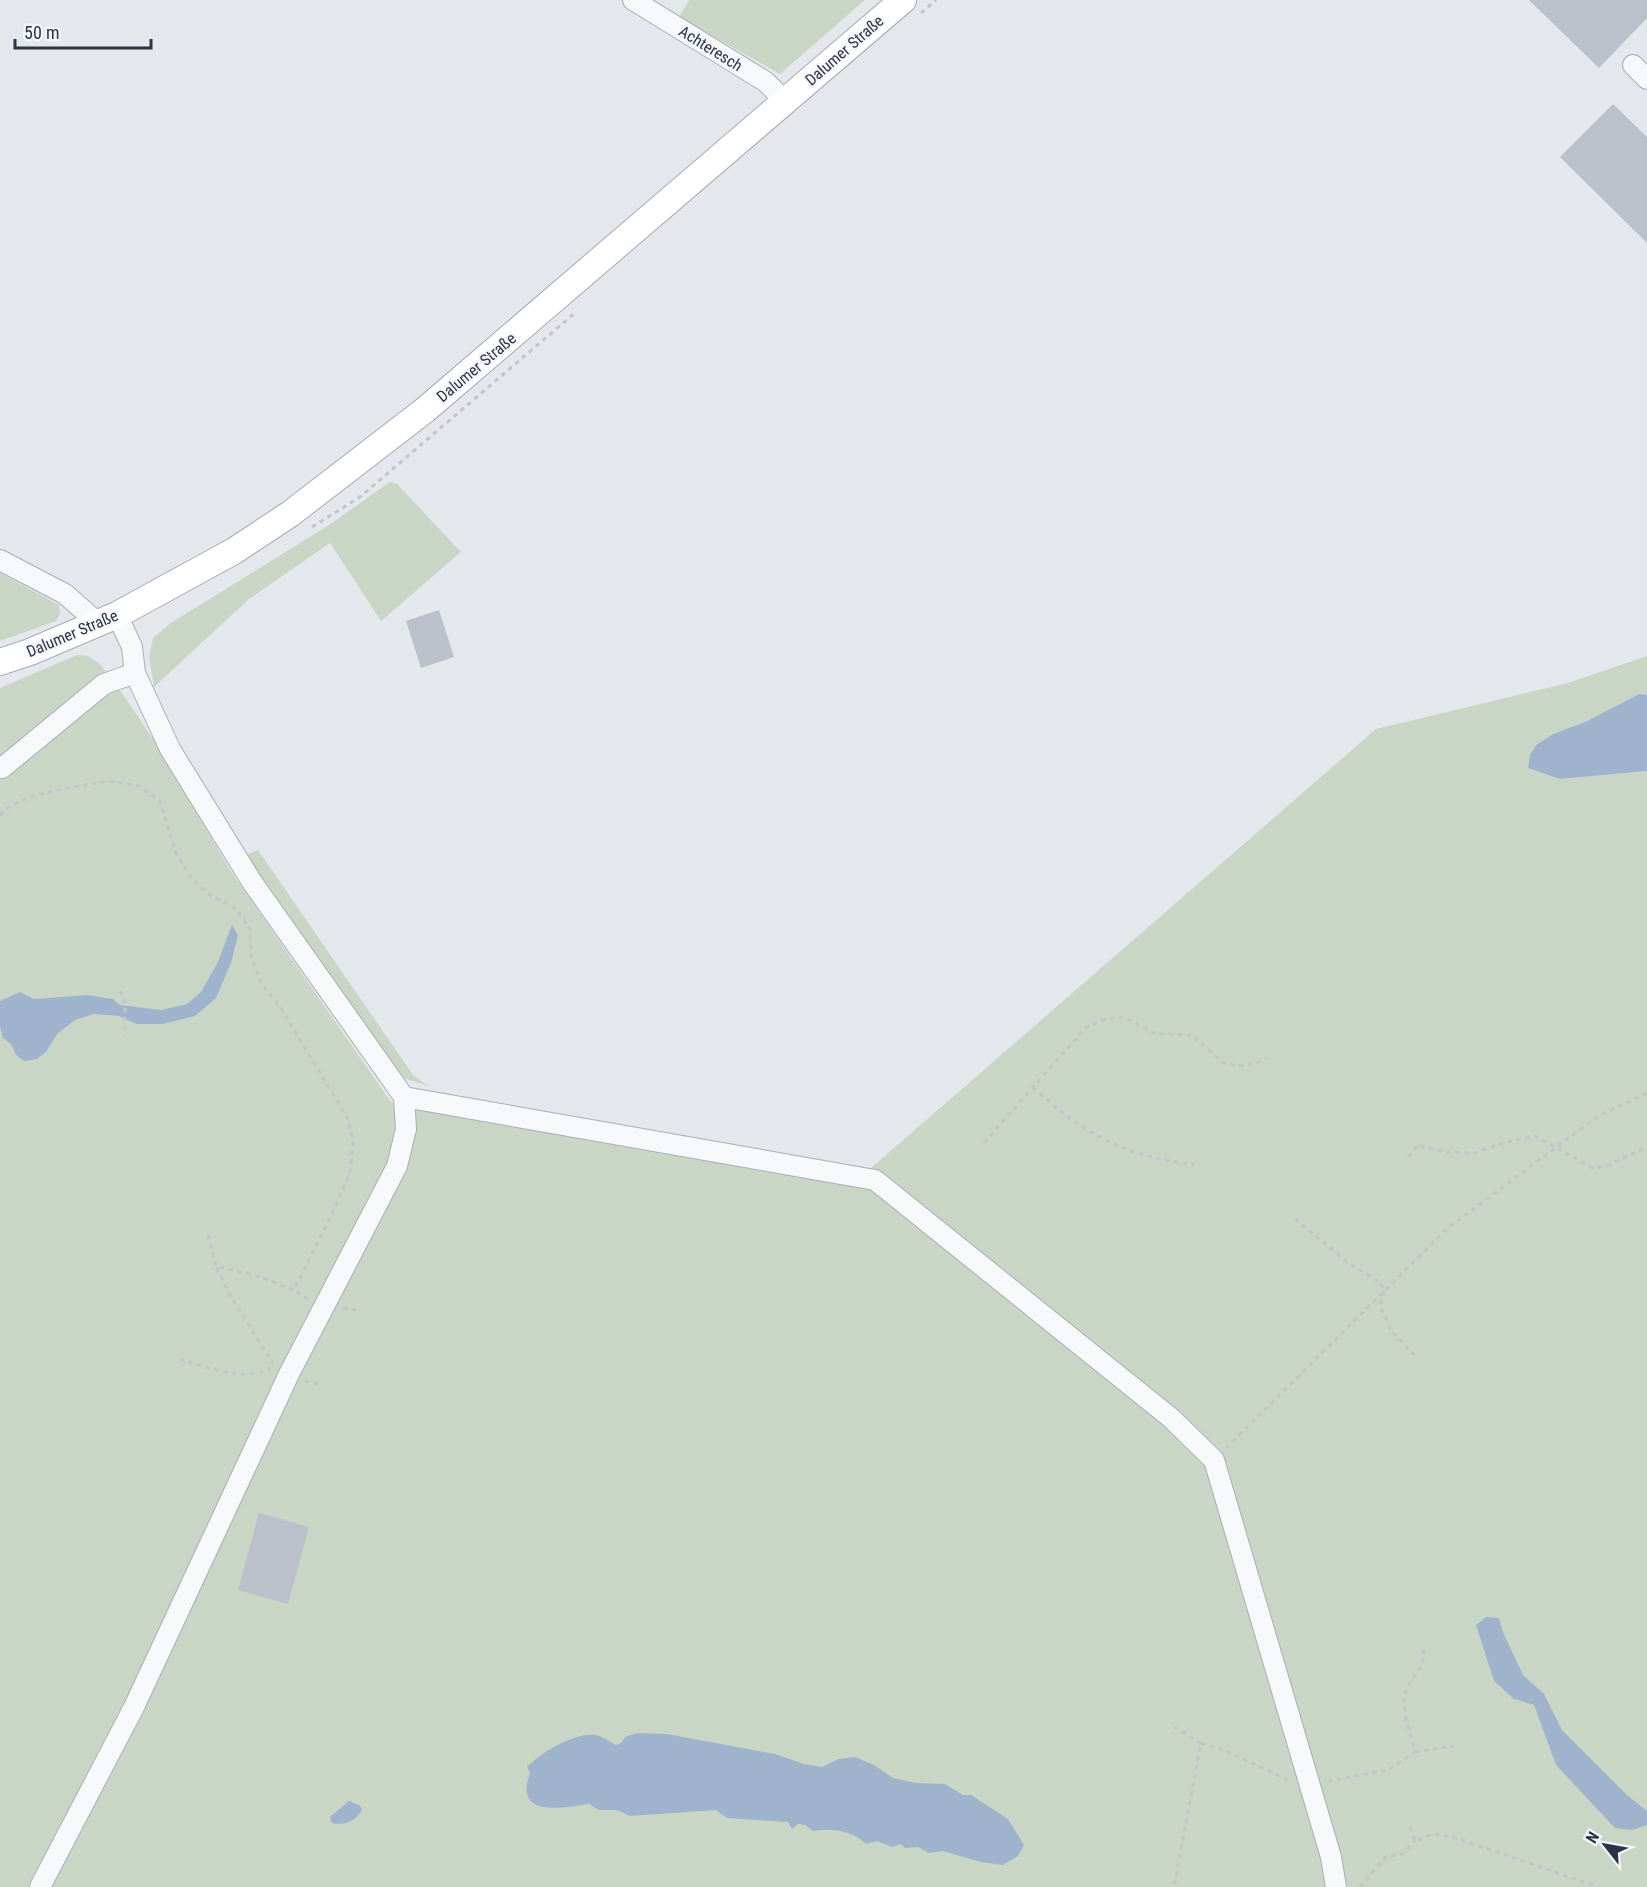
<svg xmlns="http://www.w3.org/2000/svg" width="1647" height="1887" viewBox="0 0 1647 1887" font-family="'Roboto Condensed',sans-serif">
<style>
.green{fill:#c9d6c5}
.water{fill:#9fb4cc}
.building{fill:#bbc0ca}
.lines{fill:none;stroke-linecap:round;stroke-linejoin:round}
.minor-casing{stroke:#a9aeb7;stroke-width:22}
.major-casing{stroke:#a3abb8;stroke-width:28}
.path{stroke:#c2c5cb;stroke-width:3;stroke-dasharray:4.5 4.5;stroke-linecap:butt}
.minor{stroke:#f7f8fa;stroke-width:20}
.major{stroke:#fff;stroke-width:26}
.labels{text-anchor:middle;stroke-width:4.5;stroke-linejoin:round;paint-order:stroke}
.street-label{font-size:16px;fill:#2b3445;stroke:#f4f6f9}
</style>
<rect width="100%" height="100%" fill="#e4e7ec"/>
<g class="green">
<path d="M 689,0 L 865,0 L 780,74 L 679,17 Z"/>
<path d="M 390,482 L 397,484 L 461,552 L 381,621 L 330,543 L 249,599 L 154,687 L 149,657 L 153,638 L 171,623 L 326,527 Z"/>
<path d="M 0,573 L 59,605 L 60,614 L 56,621 L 0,641 Z"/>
<path d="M 77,655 L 88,656 L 99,663 L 122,693 L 155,742 L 232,873 L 391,1102 L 412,1108 L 813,1179 L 872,1187 L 870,1169 L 1376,729 L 1568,683 L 1647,656 L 1647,695 L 1639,694 L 1585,722 L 1553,734 L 1536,745 L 1560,779 L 1647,771 L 1647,1887 L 0,1887 L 0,688 Z"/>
<path d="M 258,850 L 413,1075 L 428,1086 L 406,1079 L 395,1071 L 245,855 Z"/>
</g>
<g class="water">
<path d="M 1639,694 L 1647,695 L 1647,771 L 1560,779 L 1528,768 L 1530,755 L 1536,745 L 1553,734 L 1585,722 Z"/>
<path d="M 232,925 L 238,935 L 231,963 L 216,998 L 195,1016 L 163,1024 L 137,1024 L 119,1016 L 94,1014 L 75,1020 L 57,1034 L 46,1052 L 37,1059 L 24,1061 L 16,1055 L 11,1044 L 3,1038 L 0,1027 L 0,1001 L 20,992 L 34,999 L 88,995 L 113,999 L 120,1005 L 161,1010 L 187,1004 L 201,992 L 218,962 Z"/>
<path d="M 1486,1617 L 1499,1618 L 1502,1630 L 1523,1675 L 1544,1694 L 1562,1730 L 1628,1796 L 1647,1811 L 1647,1825 L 1632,1830 L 1615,1828 L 1556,1765 L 1534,1705 L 1514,1699 L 1494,1681 L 1476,1625 Z"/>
<path d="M 637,1733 L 667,1734 L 775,1754 L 804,1764 L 822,1767 L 839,1759 L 855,1757 L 874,1765 L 893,1778 L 916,1783 L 945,1784 L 963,1795 L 971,1795 L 1008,1819 L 1024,1845 L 1018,1856 L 1003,1865 L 981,1862 L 943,1851 L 929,1853 L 918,1847 L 905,1848 L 901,1844 L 892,1847 L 877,1841 L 866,1844 C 851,1830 832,1828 813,1831 L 805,1825 L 798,1824 L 792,1829 L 788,1822 L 727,1818 L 716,1810 L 630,1816 L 617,1810 L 599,1810 L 589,1804 C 562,1808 513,1818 530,1773 L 527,1767 C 540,1753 575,1732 595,1735 C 602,1736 610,1742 616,1745 L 621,1743 L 625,1737 Z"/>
<path d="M 349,1801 L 359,1805 L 362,1809 C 357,1821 344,1826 332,1823 L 330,1817 Z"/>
</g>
<g class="building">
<path d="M 1529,0 L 1647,0 L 1647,18 L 1599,68 Z"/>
<path d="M 1613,104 L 1647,137 L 1647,243 L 1560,157 Z"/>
<path d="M 439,610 L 454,657 L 421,668 L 406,621 Z"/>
<path d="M 259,1513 L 309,1527 L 288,1604 L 238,1590 Z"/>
</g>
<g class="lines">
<defs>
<g id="minor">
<path d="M 633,0 L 766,82 L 785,101"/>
<path d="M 1633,65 L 1647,79"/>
<path d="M 0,560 L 65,594 L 99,624"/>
<path d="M 117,615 L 132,647 L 135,673 L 170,749 L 252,882 L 404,1097 L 875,1180 L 1171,1418 L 1214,1460 L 1331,1857 L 1336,1887"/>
<path d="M 2,768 L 104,684 L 135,673"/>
<path d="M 40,1887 L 134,1707 L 289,1374 L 397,1166 L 406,1129 L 404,1097"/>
</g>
<path id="major" d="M 0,662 L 30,652 L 117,615 L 234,551 L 290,514 L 425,410 L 903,0"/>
</defs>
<use href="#minor" class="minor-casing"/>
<use href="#major" class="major-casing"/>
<g class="path">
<path d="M 921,13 L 936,0"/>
<path d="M 312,527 L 360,497 L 576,312"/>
<path d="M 0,815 L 5,809 L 29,797 L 66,788 L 109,781 L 139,786 L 160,801 L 176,853 L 191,878 L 208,894 L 235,908 L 250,929 L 251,955 L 261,983 L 282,1010 L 348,1119 L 353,1143 L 350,1173 L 329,1220 L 294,1290"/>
<path d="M 120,991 L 125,1001 L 125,1036"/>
<path d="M 1033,1087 C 1066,1119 1103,1144 1148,1156 C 1163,1160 1179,1162 1194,1165"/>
<path d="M 984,1143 L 1086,1027 L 1106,1019 L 1124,1017 L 1156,1034 L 1192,1035 L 1222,1062 L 1238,1066 L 1257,1063 L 1267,1058"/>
<path d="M 1408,1157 L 1418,1145 L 1445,1152 L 1475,1153 L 1499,1144 L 1535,1136 L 1593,1168 L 1606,1166 L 1647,1147"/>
<path d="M 1295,1219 L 1347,1262 L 1378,1281 L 1385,1289 L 1380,1305 L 1391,1331 L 1414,1355"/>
<path d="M 208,1235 L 216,1266 L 260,1277 L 294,1290 L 308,1299"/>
<path d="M 217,1268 L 229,1294 L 273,1363"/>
<path d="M 343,1308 L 356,1310"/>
<path d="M 180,1359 C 207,1367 244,1383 271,1368"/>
<path d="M 305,1381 L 321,1384"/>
<path d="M 1226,1448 L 1448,1228 L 1598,1116 L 1647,1093"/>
<path d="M 1174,1727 L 1201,1743 L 1174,1887"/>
<path d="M 1201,1743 L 1224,1750 L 1288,1780"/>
<path d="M 1415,1752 L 1454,1746"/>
<path d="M 1328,1781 L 1388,1770 L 1415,1752 C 1412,1738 1403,1714 1404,1700 C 1405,1679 1428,1670 1423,1648"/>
<path d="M 1410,1827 L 1415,1841 L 1433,1834 L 1453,1837 L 1599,1887"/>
<path d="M 1360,1887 L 1386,1857 L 1402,1854 L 1415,1841"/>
</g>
<use href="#minor" class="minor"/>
<use href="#major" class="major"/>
</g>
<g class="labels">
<g class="street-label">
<text transform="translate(711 48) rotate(32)" y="6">Achteresch</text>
<text transform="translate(844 50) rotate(-41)" y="6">Dalumer Straße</text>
<text transform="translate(476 367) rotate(-40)" y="6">Dalumer Straße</text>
<text transform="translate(72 633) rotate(-23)" y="6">Dalumer Straße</text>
</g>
</g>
<g transform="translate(1605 1845) rotate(301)" stroke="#f4f6f9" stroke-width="4.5" paint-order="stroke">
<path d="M0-4.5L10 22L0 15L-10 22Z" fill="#2b3445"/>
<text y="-9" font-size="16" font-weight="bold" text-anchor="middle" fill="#2b3445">N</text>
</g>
<path d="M15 39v9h136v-9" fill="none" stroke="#2b3445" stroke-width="3"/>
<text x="24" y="39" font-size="18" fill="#2b3445" stroke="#f4f6f9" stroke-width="4.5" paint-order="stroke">50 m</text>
</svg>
